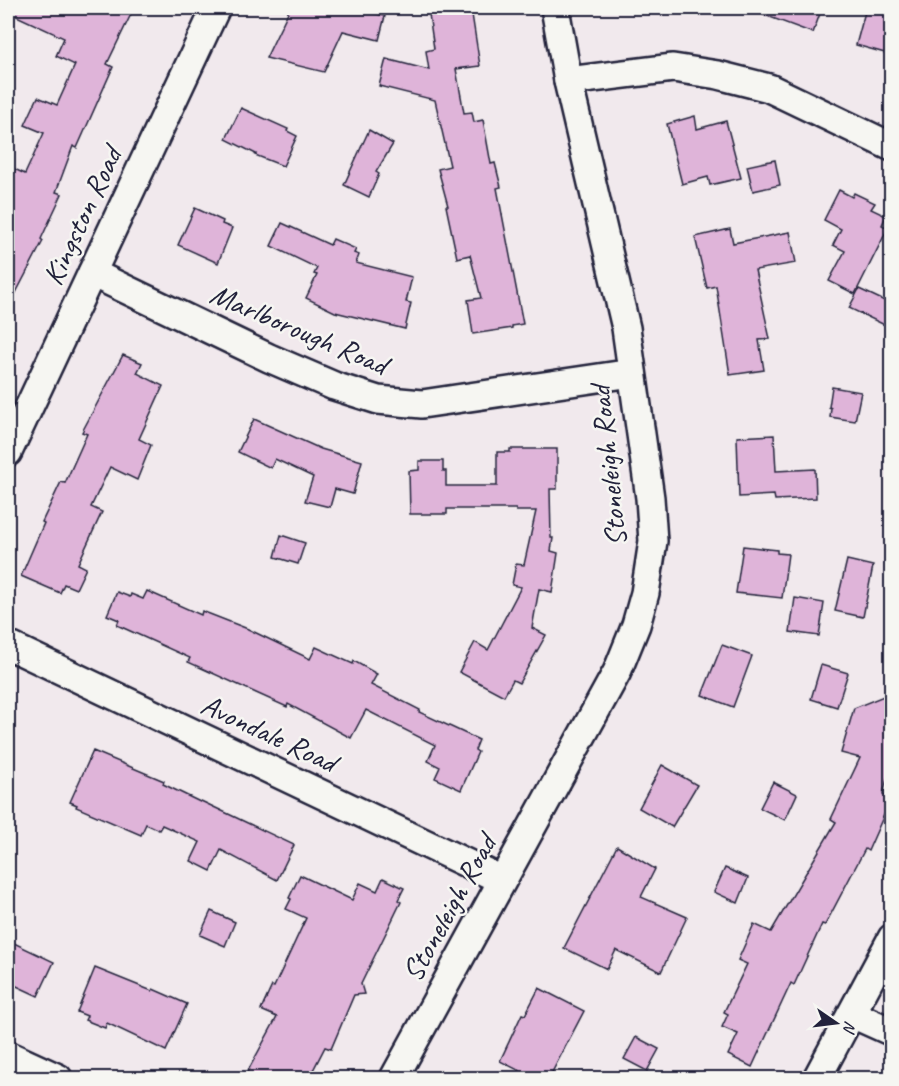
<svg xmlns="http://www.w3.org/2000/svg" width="899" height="1086" viewBox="0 0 899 1086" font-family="Caveat,sans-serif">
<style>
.building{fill:#dfb4d9;stroke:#22223b;stroke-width:1.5}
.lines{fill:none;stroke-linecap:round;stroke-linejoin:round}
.minor-casing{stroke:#22223b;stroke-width:32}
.minor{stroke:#f6f6f2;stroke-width:27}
.labels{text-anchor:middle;stroke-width:5;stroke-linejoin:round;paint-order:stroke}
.street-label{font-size:30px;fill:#22223b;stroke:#f6f6f2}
</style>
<rect width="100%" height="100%" fill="#f1e9ed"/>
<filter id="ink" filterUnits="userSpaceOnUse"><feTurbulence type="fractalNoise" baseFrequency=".0167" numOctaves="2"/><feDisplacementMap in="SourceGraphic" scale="12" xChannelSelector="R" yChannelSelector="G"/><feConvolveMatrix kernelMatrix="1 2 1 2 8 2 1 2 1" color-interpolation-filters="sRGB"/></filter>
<g filter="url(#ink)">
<g class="building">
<path d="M 8,8 L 134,8 L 107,64 L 113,67 L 77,148 L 73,146 L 56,192 L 62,194 L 41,239 L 43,241 L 8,308 L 8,166 L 25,174 L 44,133 L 25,125 L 38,97 L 57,105 L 75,65 L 56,56 L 64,38 L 8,12 Z"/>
<path d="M 290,8 L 351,8 L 385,16 L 379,40 L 343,31 L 324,72 L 266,58 Z"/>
<path d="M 436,8 L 471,8 L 480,66 L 456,69 L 464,113 L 472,112 L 474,122 L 483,120 L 491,164 L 495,163 L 501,187 L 497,188 L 523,324 L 512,326 L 512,328 L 473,334 L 468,300 L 481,298 L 470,255 L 457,258 L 446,206 L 448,206 L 438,169 L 450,166 L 435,100 L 379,86 L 386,59 L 429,70 L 426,51 L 434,49 L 429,14 L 437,12 Z"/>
<path d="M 751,8 L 822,8 L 813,33 L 751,10 Z"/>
<path d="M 866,8 L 891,8 L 891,32 L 885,53 L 856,45 Z"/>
<path d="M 241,108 L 288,129 L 287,131 L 297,136 L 283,166 L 255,155 L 256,154 L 226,139 Z"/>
<path d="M 695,116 L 697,129 L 726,121 L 741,178 L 710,185 L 708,177 L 682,184 L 667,124 Z"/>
<path d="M 369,130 L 393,144 L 376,172 L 379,174 L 369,197 L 344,185 Z"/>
<path d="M 775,160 L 780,185 L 753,191 L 747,166 Z"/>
<path d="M 839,190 L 852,197 L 854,193 L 875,203 L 871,209 L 886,216 L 882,225 L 888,228 L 855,294 L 829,281 L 845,251 L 833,245 L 841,229 L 824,220 Z"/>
<path d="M 195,208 L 223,221 L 222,224 L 232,228 L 218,263 L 178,245 Z"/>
<path d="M 282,223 L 330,245 L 333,239 L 356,249 L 354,253 L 359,255 L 356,263 L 412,277 L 406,302 L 411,303 L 405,329 L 335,312 L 306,298 L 317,275 L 314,274 L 317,268 L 271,246 Z"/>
<path d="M 730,229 L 733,243 L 790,232 L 796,263 L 755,270 L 770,339 L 759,340 L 764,370 L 730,375 L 716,286 L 707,288 L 695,237 Z"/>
<path d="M 859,289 L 891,304 L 891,328 L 849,308 Z"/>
<path d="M 123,355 L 142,363 L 137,373 L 163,386 L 139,439 L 151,445 L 137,480 L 110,467 L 91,507 L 102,512 L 78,564 L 86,568 L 76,589 L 64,584 L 60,593 L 21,576 L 44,523 L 42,522 L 61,482 L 65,483 L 87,434 L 82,432 Z"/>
<path d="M 832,387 L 861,392 L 855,421 L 830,417 L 831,408 L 829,407 Z"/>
<path d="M 254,419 L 321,449 L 362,461 L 353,494 L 335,489 L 330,507 L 305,501 L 313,477 L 275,459 L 271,468 L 238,452 Z"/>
<path d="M 774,435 L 776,471 L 815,469 L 816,498 L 775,500 L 774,495 L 739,497 L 737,437 Z"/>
<path d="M 510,449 L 557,449 L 557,489 L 550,489 L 551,538 L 553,538 L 551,551 L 558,553 L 552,592 L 539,589 L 532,628 L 546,635 L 519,683 L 513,680 L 504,696 L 459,672 L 475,642 L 488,650 L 521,587 L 512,585 L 516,564 L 524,565 L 536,511 L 516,511 L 516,509 L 447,509 L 447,514 L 410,514 L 409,471 L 419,470 L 419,461 L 443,461 L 443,471 L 446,471 L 446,486 L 497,486 L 497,452 L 510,452 Z"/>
<path d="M 281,535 L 305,543 L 298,564 L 275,557 Z"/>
<path d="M 743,546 L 777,550 L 777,553 L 788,554 L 782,598 L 736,593 Z"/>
<path d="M 847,560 L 873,566 L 863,617 L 835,611 Z"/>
<path d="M 147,591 L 201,615 L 202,611 L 248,629 L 310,659 L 316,647 L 353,664 L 354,661 L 377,674 L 371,685 L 420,710 L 419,712 L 479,740 L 475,750 L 478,752 L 461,790 L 435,778 L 440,767 L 428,761 L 435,745 L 366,710 L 351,738 L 288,704 L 287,707 L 188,662 L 190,658 L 117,625 L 119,620 L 107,615 L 117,592 L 130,597 L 131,594 L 143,599 Z"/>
<path d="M 795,598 L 824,603 L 819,636 L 790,632 Z"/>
<path d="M 722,645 L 752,656 L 733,707 L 702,695 Z"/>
<path d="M 821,665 L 848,673 L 837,707 L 811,699 Z"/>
<path d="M 891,693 L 891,765 L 883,794 L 891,799 L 868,851 L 865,849 L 825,925 L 822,924 L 794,985 L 791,983 L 752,1067 L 728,1055 L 738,1034 L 722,1027 L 728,1014 L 724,1012 L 747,964 L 738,960 L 754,924 L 771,932 L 836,822 L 831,819 L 860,758 L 841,753 L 854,708 Z"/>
<path d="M 93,751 L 164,781 L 163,784 L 200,802 L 201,801 L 294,845 L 277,880 L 221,850 L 211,871 L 191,861 L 200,842 L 162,825 L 159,830 L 146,824 L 141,835 L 76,807 L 77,805 L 70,802 Z"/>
<path d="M 662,765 L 697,785 L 672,827 L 639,808 Z"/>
<path d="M 773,782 L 797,794 L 785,820 L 760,808 Z"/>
<path d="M 617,846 L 655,869 L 641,897 L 687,917 L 661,972 L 616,950 L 607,969 L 564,948 Z"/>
<path d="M 725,868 L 748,878 L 738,903 L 714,892 Z"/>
<path d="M 300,875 L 352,900 L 360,883 L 377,891 L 383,878 L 404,888 L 398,900 L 401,902 L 361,984 L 364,994 L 354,995 L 331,1049 L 325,1047 L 309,1078 L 244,1078 L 277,1017 L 261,1010 L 272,986 L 274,987 L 306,918 L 286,909 L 291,899 L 289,898 Z"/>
<path d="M 211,911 L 235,922 L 225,946 L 200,935 Z"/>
<path d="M 8,943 L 13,946 L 14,943 L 54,962 L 38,996 L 8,982 Z"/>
<path d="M 95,968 L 152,991 L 153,989 L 187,1004 L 166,1051 L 107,1023 L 105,1028 L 85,1020 L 87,1016 L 77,1012 Z"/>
<path d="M 539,988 L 584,1011 L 549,1078 L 534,1078 L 500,1061 L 522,1014 L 525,1015 Z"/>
<path d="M 636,1037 L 659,1049 L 647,1071 L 624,1059 Z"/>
</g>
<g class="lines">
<defs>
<g id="minor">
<path d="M 568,81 L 673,68 L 718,75 L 769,88 L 892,147"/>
<path d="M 92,273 L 269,358 L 334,386 L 378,400 L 422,404 L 632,373"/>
<path d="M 8,452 L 216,8"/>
<path d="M 8,645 L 502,880"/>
<path d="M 852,1014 L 892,1032"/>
<path d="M 8,1055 L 58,1078"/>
<path d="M 394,1078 L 617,672 L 636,625 L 645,593 L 653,541 L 650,498 L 626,328 L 568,81 L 555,8"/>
<path d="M 817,1078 L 892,938"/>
</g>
</defs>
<use href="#minor" class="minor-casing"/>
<use href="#minor" class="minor"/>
</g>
</g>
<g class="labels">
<g class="street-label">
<text transform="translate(82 216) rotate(-65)" y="10">Kingston Road</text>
<text transform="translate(299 329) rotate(23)" y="10">Marlborough Road</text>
<text transform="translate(608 466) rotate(-96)" y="10">Stoneleigh Road</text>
<text transform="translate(269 733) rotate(25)" y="10">Avondale Road</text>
<text transform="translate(449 908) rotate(-61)" y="10">Stoneleigh Road</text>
</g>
</g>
<rect width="899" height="1086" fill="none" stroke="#f6f6f2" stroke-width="30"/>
<rect x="15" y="15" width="869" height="1056" fill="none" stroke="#22223b" stroke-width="2" filter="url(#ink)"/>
<g transform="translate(836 1023) rotate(104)" stroke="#f6f6f2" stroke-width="4.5" paint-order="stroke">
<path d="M0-4.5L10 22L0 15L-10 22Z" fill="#22223b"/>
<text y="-9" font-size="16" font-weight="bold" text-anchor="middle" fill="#22223b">N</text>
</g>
</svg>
